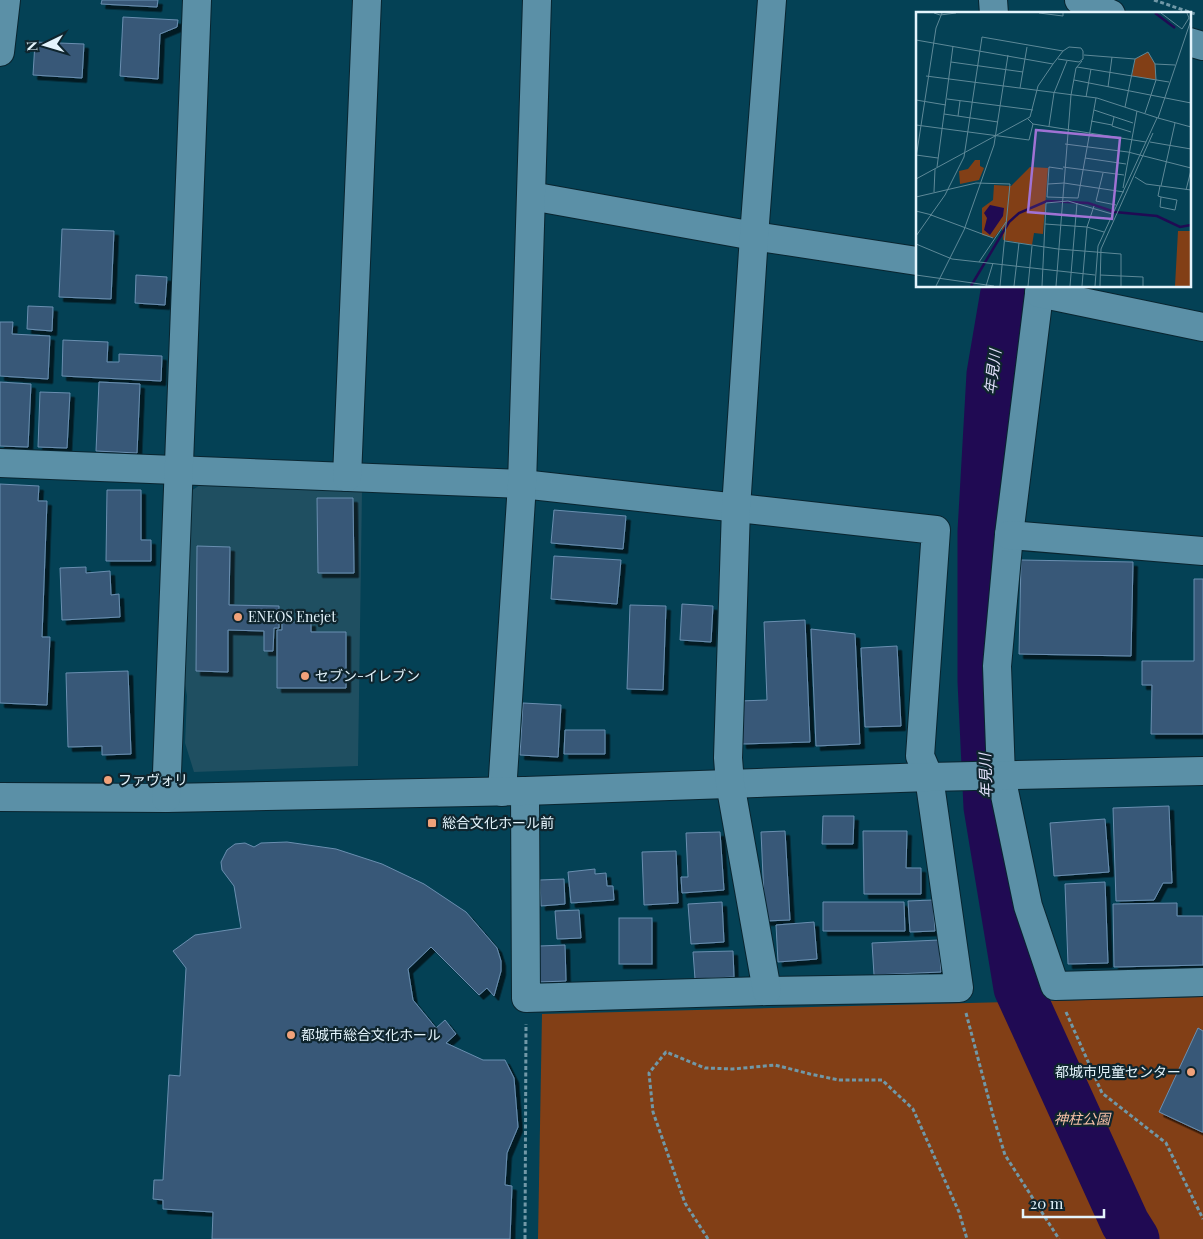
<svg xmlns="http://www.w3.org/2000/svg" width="1203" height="1239" viewBox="0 0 1203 1239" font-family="'Playfair Display','Noto Sans JP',serif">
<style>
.built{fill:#1f4f61}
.green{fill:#823f16}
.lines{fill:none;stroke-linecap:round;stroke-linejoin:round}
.river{stroke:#200a53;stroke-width:49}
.building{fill:#375978;stroke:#6a8eb0;filter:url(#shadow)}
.minor-casing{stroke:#092530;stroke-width:30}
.path{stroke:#7198a7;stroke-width:3;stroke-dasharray:4 2.5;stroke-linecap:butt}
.minor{stroke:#5b90a7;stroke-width:28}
.poi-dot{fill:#f0a27a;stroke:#0f252e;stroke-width:2}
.labels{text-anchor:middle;stroke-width:4.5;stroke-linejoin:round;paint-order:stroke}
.poi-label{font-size:14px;fill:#e4f4fc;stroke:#0f252e;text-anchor:start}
.park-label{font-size:14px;font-style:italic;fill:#f7c1a7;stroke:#0f252e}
.water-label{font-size:15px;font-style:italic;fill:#e1e0fa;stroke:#0f252e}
.inset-river{fill:none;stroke:#200a53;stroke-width:2.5}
.inset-road{fill:none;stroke:#5e8998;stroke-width:1}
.view{fill:#a072d4;fill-opacity:0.15;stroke:#a072d4;stroke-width:2.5}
.inset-edge{fill:none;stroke:#e4f4fc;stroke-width:2.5}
</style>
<defs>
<filter id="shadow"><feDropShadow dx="4.5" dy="4.5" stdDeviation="0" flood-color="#0009"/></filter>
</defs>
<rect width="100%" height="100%" fill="#044155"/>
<path class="built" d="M 203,483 L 362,491 L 358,766 L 194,772 L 185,743 L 187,696 L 183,672 L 188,493 Z"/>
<path class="green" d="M 1203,997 L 1203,1239 L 538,1239 L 542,1014 Z"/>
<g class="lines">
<path class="river" d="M 1006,286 L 991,374 L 982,532 L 982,681 L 988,807 L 1018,988 L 1125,1223 L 1135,1239"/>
</g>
<g class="building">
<path d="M 102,0 L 158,0 L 157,7 L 101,4 Z"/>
<path d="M 123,17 L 178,20 L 177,27 L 160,34 L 158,79 L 120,76 Z"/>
<path d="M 35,42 L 84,44 L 82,78 L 33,75 Z"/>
<path d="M 62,229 L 114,231 L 111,299 L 59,297 Z"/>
<path d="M 136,275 L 167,277 L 165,305 L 135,303 Z"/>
<path d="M 28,306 L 53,307 L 52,331 L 27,329 Z"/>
<path d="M 0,322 L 13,322 L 12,334 L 50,336 L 48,379 L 0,376 Z"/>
<path d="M 63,340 L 108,342 L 107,362 L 119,362 L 119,354 L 162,356 L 161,381 L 62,376 Z"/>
<path d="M 0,382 L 31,384 L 28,447 L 0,446 Z"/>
<path d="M 99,382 L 140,384 L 137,453 L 96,451 Z"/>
<path d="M 40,392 L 70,393 L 67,448 L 38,447 Z"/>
<path d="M 0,484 L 39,486 L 38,501 L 47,501 L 42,637 L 50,637 L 47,705 L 0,703 Z"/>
<path d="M 107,490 L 141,490 L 141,540 L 151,540 L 151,561 L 106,561 Z"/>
<path d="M 317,498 L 353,498 L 354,573 L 318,573 Z"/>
<path d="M 554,510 L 626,516 L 623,549 L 551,543 Z"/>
<path d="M 197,546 L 230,547 L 229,605 L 279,606 L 279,628 L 274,628 L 273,651 L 264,651 L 264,631 L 228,630 L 228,672 L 196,671 Z"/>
<path d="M 554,556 L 621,560 L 617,604 L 551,599 Z"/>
<path d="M 1021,560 L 1133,562 L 1131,656 L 1019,654 Z"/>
<path d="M 86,567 L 86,573 L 110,571 L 111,595 L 119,594 L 120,617 L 62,620 L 60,568 Z"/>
<path d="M 1194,579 L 1203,579 L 1203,734 L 1151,734 L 1152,685 L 1142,685 L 1142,661 L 1194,661 Z"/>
<path d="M 682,604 L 713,606 L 711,642 L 680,640 Z"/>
<path d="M 630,605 L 666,606 L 663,690 L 627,689 Z"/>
<path d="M 282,617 L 290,617 L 290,622 L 311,622 L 311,632 L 346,632 L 346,688 L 277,688 L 277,630 L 282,630 Z"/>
<path d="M 805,620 L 810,742 L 742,744 L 740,701 L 767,700 L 764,622 Z"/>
<path d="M 811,629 L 855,634 L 860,744 L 816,746 Z"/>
<path d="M 897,646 L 901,726 L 865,727 L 861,648 Z"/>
<path d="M 128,671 L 131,754 L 102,755 L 102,746 L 68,747 L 66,673 Z"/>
<path d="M 523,703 L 561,705 L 558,757 L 520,755 Z"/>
<path d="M 565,730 L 605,730 L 605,754 L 564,754 Z"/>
<path d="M 1169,806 L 1172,883 L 1163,883 L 1154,900 L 1116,901 L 1113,808 Z"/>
<path d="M 823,816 L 854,816 L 853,844 L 822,844 Z"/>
<path d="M 1105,819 L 1109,872 L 1054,876 L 1050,823 Z"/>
<path d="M 785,831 L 790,920 L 765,921 L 761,832 Z"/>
<path d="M 863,831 L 907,831 L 906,868 L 921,868 L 921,894 L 864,894 Z"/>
<path d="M 720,832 L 724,890 L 682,893 L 681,877 L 688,877 L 686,833 Z"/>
<path d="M 287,842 L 336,849 L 382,864 L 424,884 L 466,912 L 497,948 L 501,961 L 501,971 L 494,996 L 487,988 L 479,995 L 431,947 L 408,969 L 413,1000 L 436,1028 L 445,1020 L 456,1034 L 446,1043 L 483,1060 L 505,1060 L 514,1078 L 518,1127 L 507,1153 L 505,1185 L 512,1186 L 510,1239 L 212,1239 L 213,1212 L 163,1209 L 163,1200 L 153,1199 L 154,1180 L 163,1180 L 169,1075 L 180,1076 L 186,968 L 173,951 L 195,935 L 241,928 L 234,886 L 222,870 L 221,862 L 227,850 L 235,844 L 245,843 L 254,847 L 261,843 Z"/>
<path d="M 676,851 L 678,903 L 644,905 L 642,852 Z"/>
<path d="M 595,869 L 595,874 L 606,873 L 607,886 L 613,886 L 614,900 L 571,903 L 568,872 Z"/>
<path d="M 564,879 L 565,904 L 541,906 L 540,880 Z"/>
<path d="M 1105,882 L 1108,963 L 1068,964 L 1065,884 Z"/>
<path d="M 933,900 L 935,931 L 910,932 L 908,901 Z"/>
<path d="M 722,902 L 724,942 L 691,944 L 688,904 Z"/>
<path d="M 823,902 L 904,902 L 905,931 L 823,931 Z"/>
<path d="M 1177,903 L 1177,916 L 1203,916 L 1203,965 L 1114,967 L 1113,904 Z"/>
<path d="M 579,910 L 581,938 L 557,939 L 555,911 Z"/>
<rect x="619" y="918" width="33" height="46"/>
<path d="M 814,922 L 817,959 L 778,962 L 776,925 Z"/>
<path d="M 939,940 L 941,972 L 874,975 L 872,943 Z"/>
<path d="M 565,945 L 566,981 L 539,982 L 539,946 Z"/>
<path d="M 733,951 L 734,977 L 695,979 L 693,952 Z"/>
<path d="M 1198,1028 L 1203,1031 L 1203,1132 L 1202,1132 L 1159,1112 Z"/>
</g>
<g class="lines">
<defs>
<g id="minor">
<path d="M 993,0 L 994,14"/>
<path d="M 1079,0 L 1111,14"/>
<path d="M 1189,42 L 1203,46"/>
<path d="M 0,52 L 6,0"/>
<path d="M 531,196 L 754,236 L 917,261"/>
<path d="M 1040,286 L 1009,535 L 997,666 L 1001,776 L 1028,906 L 1055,986 L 1203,982"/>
<path d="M 1039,293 L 1203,327"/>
<path d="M 0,463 L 522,484 L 936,530 L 920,756 L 929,777 L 959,988 L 767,991 L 526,998 L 525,791"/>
<path d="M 347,477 L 367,0"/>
<path d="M 1009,535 L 1203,551"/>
<path d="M 502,792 L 522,484 L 537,0"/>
<path d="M 0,797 L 166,798 L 525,791 L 929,777 L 1203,771"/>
<path d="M 166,798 L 197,0"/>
<path d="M 767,991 L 730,783 L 728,758 L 736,508 L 754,236 L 772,0"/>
</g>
</defs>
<use href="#minor" class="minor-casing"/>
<g class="path">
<path d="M 1154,0 L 1195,14"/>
<path d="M 1066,1012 L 1102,1093 L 1166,1143 L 1203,1219"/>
<path d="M 966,1013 L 994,1119 L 1005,1155 L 1059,1239"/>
<path d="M 525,1239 L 526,1024"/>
<path d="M 708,1239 L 685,1203 L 653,1112 L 649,1073 L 666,1052 L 705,1068 L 733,1069 L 775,1065 L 810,1074 L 839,1080 L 882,1080 L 913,1109 L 959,1212 L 967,1239"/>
</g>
<use href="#minor" class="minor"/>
</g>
<g class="poi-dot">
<circle cx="238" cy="617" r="5"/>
<circle cx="305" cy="676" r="5"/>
<circle cx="108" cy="780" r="5"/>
<rect x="427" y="818" width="10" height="10" rx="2.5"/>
<circle cx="291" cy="1035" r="5"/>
<circle cx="1191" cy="1072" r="5"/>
</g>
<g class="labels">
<g class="poi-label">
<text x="248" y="622">ENEOS Enejet</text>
<text x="315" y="681">セブン-イレブン</text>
<text x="118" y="785">ファヴォリ</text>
<text x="442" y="828">総合文化ホール前</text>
<text x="301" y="1040">都城市総合文化ホール</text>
<text x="1181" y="1077" text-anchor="end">都城市児童センター</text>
</g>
<g class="park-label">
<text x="1082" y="1124">神柱公園</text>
</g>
<g class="water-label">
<text transform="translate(993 372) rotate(-83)" y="5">年見川</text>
<text transform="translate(986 776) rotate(-92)" y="5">年見川</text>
</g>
</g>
<g transform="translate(916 12)">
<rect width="275" height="275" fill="#044155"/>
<path d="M 232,40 L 239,52 L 240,68 L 216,64 L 219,47 ZM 59,148 L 64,148 L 64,154 L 68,156 L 63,168 L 44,172 L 43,159 L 52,157 ZM 114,155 L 132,156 L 127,222 L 118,221 L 116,233 L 87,228 L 86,215 L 78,226 L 66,223 L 66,196 L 77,188 L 78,173 L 95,174 ZM 262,219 L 275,219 L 275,274 L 259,274 Z" fill="#823f16"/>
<path d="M 74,193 L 88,196 L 87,204 L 74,223 L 68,218 L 71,206 L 68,201 Z" fill="#200a53"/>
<path class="inset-river" d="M 239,1 L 259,16M 55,274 L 93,210 L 103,201 L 131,189 L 172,191 L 199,200 L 241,204 L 264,215 L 275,213"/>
<path class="inset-road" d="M 18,1 L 24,3 L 40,1M 123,1 L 147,4 L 147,1M 245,1 L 266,17 L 273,6 L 271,1M 0,28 L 137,52M 168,43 L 219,47 L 232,40 L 239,52 L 240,68 L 229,101M 35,50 L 107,60M 239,52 L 259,53M 161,55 L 253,70M 194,60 L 196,45M 10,64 L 181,86 L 242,106 L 275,8M 158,68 L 275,91M 192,75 L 194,60M 104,76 L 111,35M 155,83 L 160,56 L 166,49M 170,85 L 175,57M 31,87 L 55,90M 0,88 L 30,93M 55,90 L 117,98M 209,95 L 219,47M 178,98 L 217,111M 28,102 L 82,110M 42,104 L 44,89M 198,105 L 196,114 L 215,120M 242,106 L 275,115M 112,107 L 117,112 L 230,130M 175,109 L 196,113M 0,113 L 113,128 L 117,112M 133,114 L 138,81 L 151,49M 234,130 L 275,137M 149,132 L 212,140 L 275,156M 0,143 L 22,146M 0,146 L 20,16 L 26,1M 169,146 L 210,152M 21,155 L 37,34M 147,155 L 208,163M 147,157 L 133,155 L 131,185 L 162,186 L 180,86M 187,161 L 180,189 L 200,193M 219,165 L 230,172 L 275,178M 0,167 L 114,105 L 122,74 L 137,52 L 147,39 L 153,35 L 165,36 L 167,39 L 167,47 L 163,50 L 142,47M 132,172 L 148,171 L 208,180M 244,174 L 242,184 L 245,185 L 261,188 L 259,198 L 244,195 L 245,185M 245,174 L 259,111M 207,176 L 221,99M 270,178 L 275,158M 18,180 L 19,157M 0,185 L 60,171 L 94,172 L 84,274M 0,199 L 16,203M 15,203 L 77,226M 129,212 L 171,215 L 188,220M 0,224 L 29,183 L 48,145 L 66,25 L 147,39M 89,229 L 142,237 L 205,242 L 205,274M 0,232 L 36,247 L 179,263M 63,250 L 90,210M 0,263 L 78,274M 184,263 L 227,265 L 227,274M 20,274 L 48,218 L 78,133 L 92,43M 70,274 L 77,251M 98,274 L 103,231M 112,274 L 116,234M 126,274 L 130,191 L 152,189 L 196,202M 140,274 L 155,83M 154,274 L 161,191M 166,274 L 171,215 L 178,194M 179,274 L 182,234 L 241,106M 184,274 L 185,237 L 237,121"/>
<path class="view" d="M 120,118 L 204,126 L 196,207 L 112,200 Z"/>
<rect width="275" height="275" class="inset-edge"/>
</g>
<g transform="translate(45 45) rotate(265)" stroke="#0f252e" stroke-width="4" paint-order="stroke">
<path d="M0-4L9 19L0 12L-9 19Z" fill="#e4f4fc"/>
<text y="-8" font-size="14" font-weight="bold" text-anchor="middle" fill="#e4f4fc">N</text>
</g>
<path d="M1023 1209v8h81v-8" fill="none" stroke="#e4f4fc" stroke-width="2.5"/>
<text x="1030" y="1209" font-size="15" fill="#e4f4fc" stroke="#0f252e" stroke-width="4" paint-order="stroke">20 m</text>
</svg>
